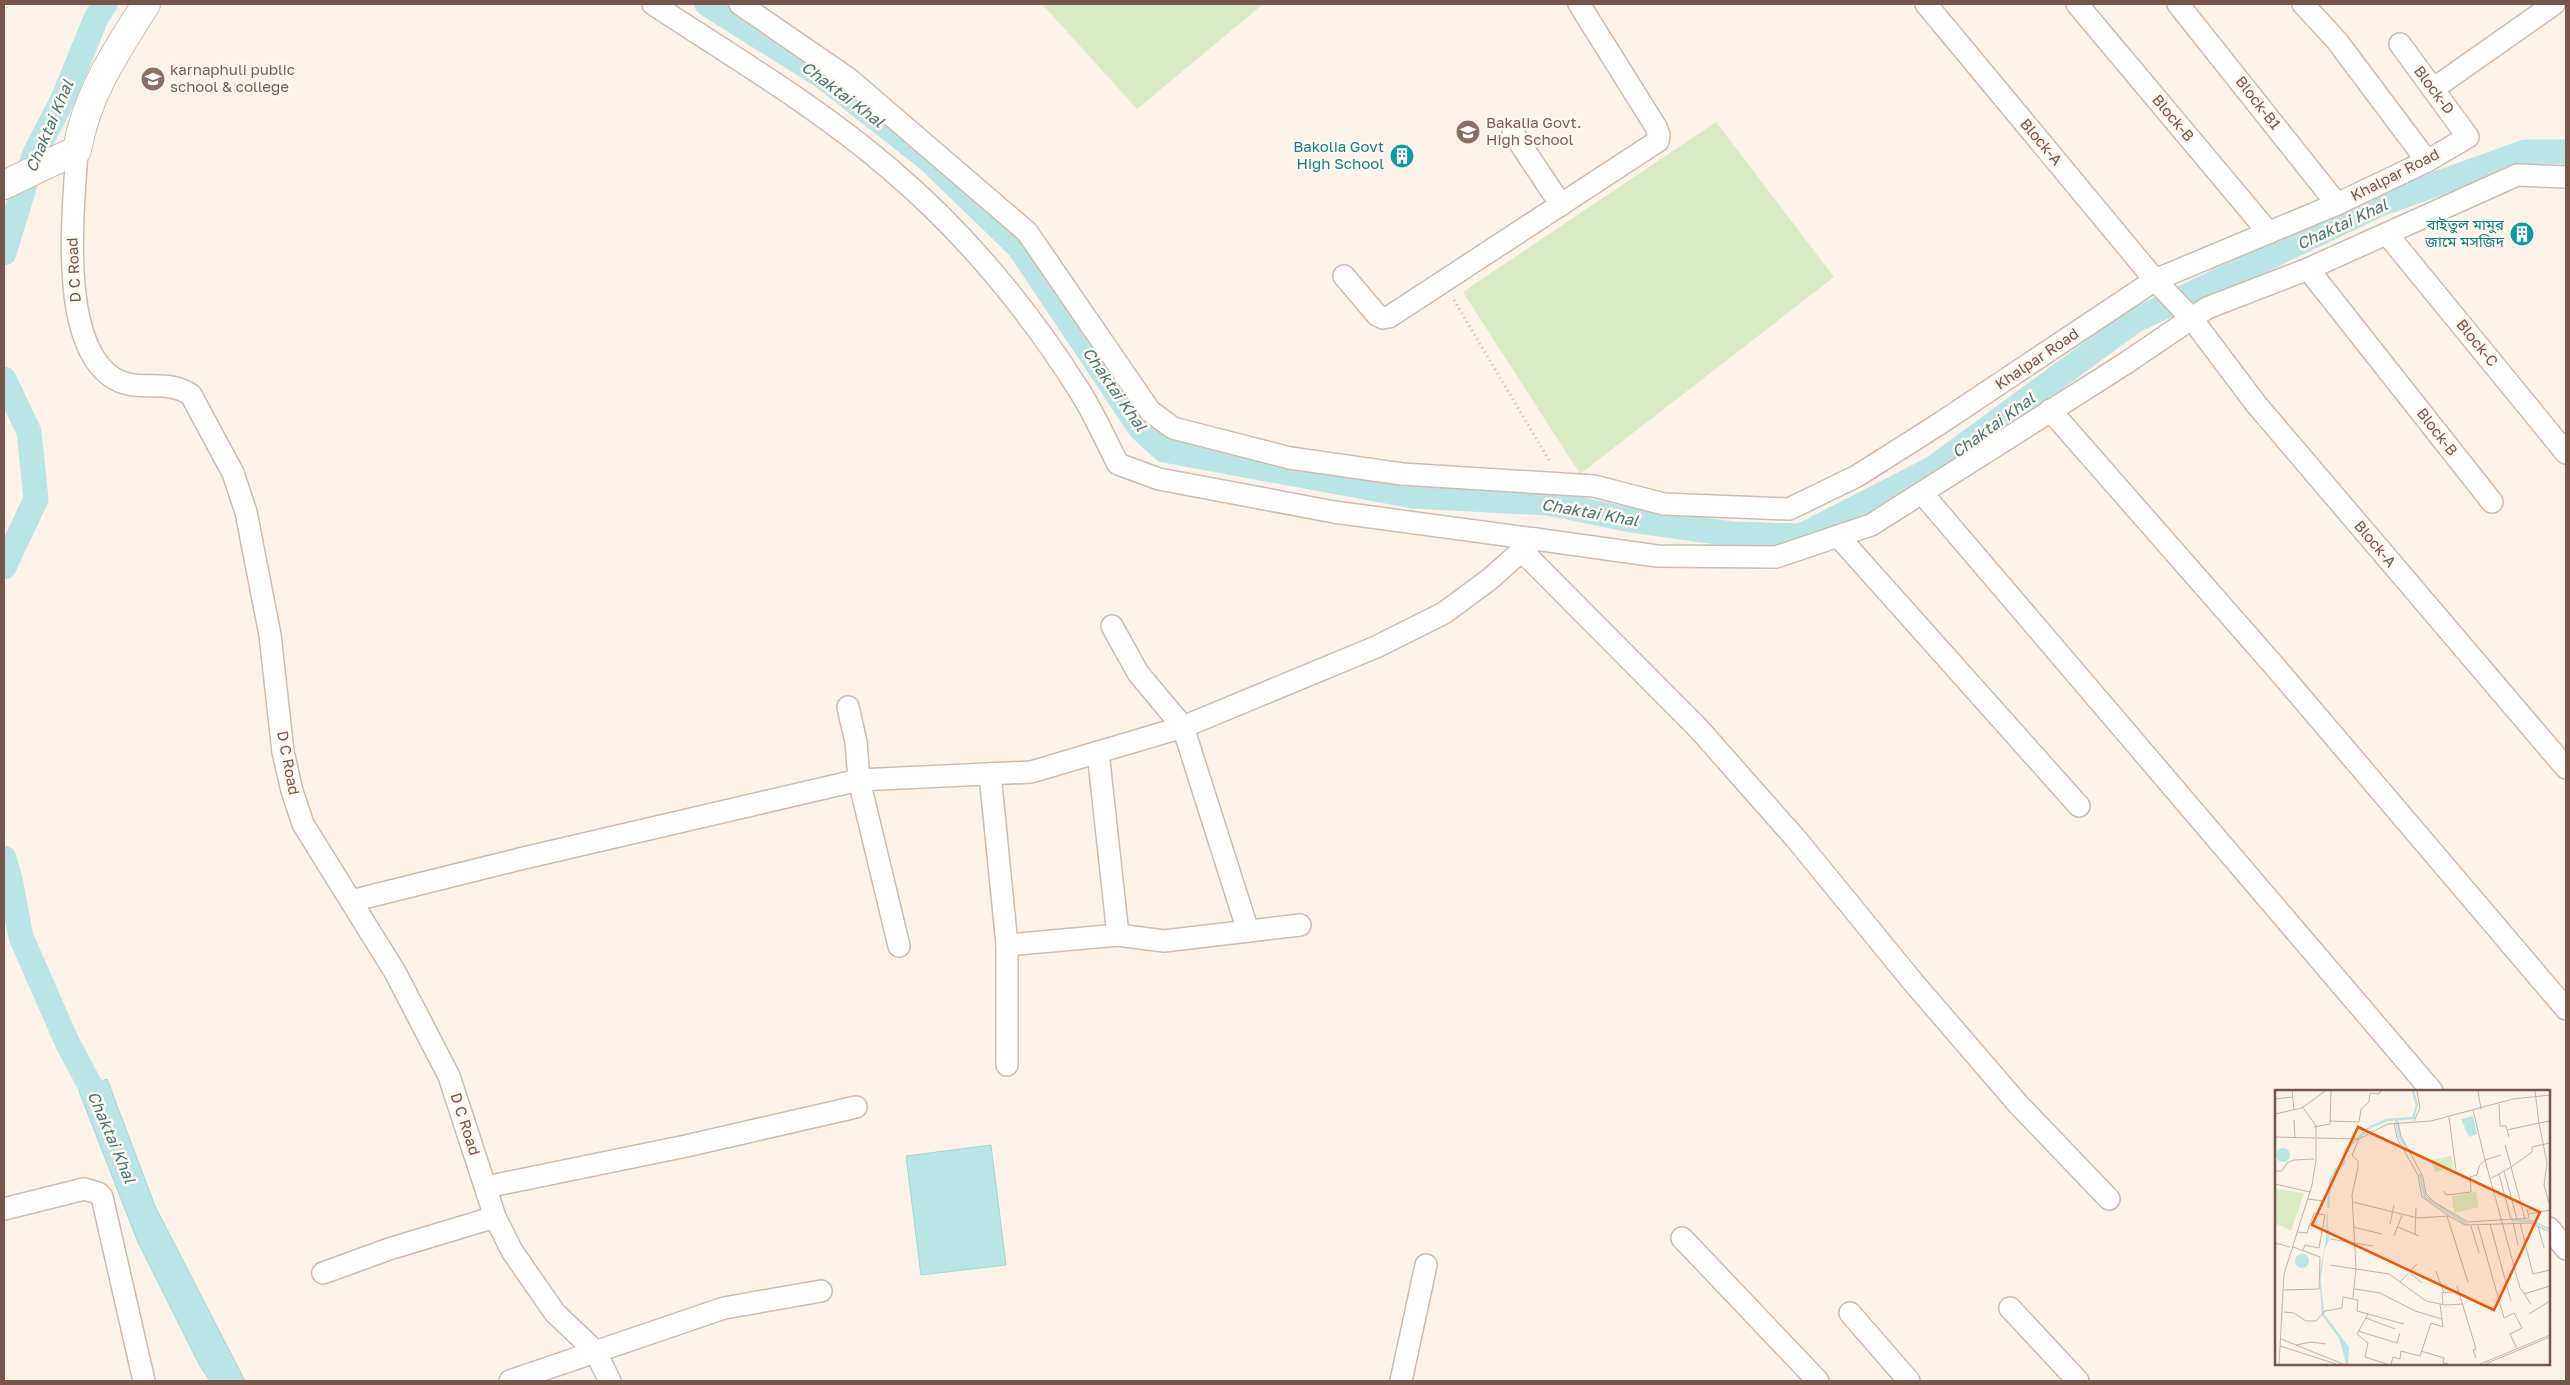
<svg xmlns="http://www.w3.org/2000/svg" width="2570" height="1385" viewBox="0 0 2570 1385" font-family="'Golos Text','Noto Sans Bengali',sans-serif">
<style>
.green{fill:#d8ebc4}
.water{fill:#bae5e7;stroke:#a0d6d9}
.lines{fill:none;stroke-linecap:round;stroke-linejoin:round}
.canal{stroke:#bae5e7;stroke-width:25}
.street-casing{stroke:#d1baae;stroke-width:24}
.secondary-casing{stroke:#d4baac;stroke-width:30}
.path{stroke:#d8b0a0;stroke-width:3;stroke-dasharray:1 4;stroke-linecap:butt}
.street{stroke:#fff;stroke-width:21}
.secondary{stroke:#fff;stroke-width:28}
.labels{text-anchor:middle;stroke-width:5;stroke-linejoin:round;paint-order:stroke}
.education-label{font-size:15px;fill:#785e54;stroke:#fff6ed;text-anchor:start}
.street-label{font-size:15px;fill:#77554a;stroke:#fff6ed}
.culture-label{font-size:15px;fill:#0d838f;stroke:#fff6ed;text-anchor:end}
.water-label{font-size:16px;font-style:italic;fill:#3d797d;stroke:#fff6ed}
.inset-river{fill:none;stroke:#bae5e7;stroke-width:2.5}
.inset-road{fill:none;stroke:#c7b3a8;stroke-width:1}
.view{fill:#e8590c;fill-opacity:0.15;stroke:#e8590c;stroke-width:2.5}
.inset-edge{fill:none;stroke:#77554a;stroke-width:2.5}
</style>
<rect width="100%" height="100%" fill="#fdf2e7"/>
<g class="green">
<path d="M 1042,4 L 1263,4 L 1137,109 Z"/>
<path d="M 1716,122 L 1834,277 L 1580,474 L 1463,292 Z"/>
</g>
<g class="water">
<path d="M 107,1079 L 155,1206 L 245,1381 L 210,1381 L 200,1366 L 137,1240 L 79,1091 Z"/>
<path d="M 991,1145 L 1006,1265 L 921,1275 L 906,1156 Z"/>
</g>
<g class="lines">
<g class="canal">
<path d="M 707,4 L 822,76 L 929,160 L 1019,247 L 1140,428 L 1164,450 L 1413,496 L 1548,503 L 1631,520 L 1732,534 L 1801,536 L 1932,469 L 2134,321 L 2378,205 L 2525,152 L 2566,152"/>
<path d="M 4,253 L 34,155 L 64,97 L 96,18 L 105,4"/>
<path d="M 4,379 L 29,432 L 36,499 L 4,567"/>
<path d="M 4,858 L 11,884 L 21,937 L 67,1042 L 107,1117"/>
</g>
<defs>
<g id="street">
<path d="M 740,4 L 849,79 L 1027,232 L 1150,411 L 1173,428 L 1290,458 L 1402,474 L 1594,486 L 1664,504 L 1789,509 L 1857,476 L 1936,426 L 2155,280 L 2337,204 L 2427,161 L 2468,137 L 2400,44"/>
<path d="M 1926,4 L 2155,280 L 2192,319 L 2256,404 L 2566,768"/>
<path d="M 2077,4 L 2269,233"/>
<path d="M 2178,4 L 2337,204"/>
<path d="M 2303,4 L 2337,41 L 2427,161"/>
<path d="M 2433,89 L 2554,4"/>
<path d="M 1513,133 L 1561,205"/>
<path d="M 77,150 C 74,207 57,345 115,379 C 139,393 168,378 191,395 L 233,473 L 246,512 L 270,635 L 283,752 L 292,791 L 303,824 L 395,972 L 449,1076 L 495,1217 L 512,1251 L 555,1313 L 595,1351 L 610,1381"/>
<path d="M 2387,234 L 2566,453"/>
<path d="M 2308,269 L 2492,502"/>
<path d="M 1344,276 L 1377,315 L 1383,318 L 1389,317 L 1658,141 L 1659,135 L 1656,127 L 1579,4"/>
<path d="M 2050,410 L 2277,669 L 2566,1009"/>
<path d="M 1922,493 L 2432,1091"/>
<path d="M 1838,536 L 2079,806"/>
<path d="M 1535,539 L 1657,556 L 1776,557 L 1871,525 L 2126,363 L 2207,308 L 2308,269 L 2517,175 L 2566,177"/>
<path d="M 1522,551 L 1698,728 L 1797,840 L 1913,982 L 2018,1104 L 2109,1199"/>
<path d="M 1112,626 L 1138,673 L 1183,727 L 1248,931"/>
<path d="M 848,707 L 856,742 L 859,780 L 899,946"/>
<path d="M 1098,752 L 1118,935"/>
<path d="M 990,774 L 1007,945 L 1007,1065"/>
<path d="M 351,901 L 524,858 L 859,780 L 1031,772 L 1183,727 L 1376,647 L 1444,613 L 1490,579 L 1535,539 L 1334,512 L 1159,479 L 1118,464 C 1105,439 1093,411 1077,387 C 1026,307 964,232 891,170 C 818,107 733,57 653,4"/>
<path d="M 1007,945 L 1118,935 L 1164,941 L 1300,925"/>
<path d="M 486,1187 L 686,1146 L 856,1107"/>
<path d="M 4,1209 L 84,1189 L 98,1193 L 102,1197 L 144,1381"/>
<path d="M 2549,1228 L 2566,1249"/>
<path d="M 1682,1238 L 1818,1381"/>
<path d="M 323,1273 L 389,1249 L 495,1217"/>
<path d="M 2010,1308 L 2078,1381"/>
<path d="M 1850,1313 L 1909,1381"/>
<path d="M 510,1381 L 724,1308 L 821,1291"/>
<path d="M 1401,1381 L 1426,1265"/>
</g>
<path id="secondary" d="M 4,185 L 77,150 C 87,93 116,52 146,4"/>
</defs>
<use href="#street" class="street-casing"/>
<use href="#secondary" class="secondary-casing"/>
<path class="path" d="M 1454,300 L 1550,462"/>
<use href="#street" class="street"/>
<use href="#secondary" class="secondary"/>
</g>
<defs>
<symbol id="university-disc" viewBox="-11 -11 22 22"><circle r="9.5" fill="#8d6e63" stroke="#fff6ed"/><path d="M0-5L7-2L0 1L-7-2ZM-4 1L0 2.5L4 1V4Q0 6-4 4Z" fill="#fff"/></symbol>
<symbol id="school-disc" viewBox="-11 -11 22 22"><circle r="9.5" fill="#8d6e63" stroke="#fff6ed"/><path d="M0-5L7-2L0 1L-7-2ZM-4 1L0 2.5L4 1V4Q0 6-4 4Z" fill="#fff"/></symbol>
<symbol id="building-disc" viewBox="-11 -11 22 22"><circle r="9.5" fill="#0f9aa8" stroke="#fff6ed"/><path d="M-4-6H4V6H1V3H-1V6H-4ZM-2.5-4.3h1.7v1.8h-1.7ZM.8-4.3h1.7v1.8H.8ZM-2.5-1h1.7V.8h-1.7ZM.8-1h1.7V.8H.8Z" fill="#fff"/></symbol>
</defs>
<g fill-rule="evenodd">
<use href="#university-disc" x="139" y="65" width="28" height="28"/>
<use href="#school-disc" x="1454" y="118" width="28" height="28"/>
<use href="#building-disc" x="1388" y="142" width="28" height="28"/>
<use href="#building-disc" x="2508" y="220" width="28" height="28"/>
</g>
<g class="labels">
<g class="education-label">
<text x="170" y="75">karnaphuli public<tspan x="170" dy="17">school &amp; college</tspan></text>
<text x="1486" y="128">Bakalia Govt.<tspan x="1486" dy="17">High School</tspan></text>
</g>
<g class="street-label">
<text transform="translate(2434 90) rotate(53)" y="5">Block-D</text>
<text transform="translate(2258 103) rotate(52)" y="5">Block-B1</text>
<text transform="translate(2173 118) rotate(50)" y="5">Block-B</text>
<text transform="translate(2041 142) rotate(50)" y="5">Block-A</text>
<text transform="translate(2395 175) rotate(-27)" y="5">Khalpar Road</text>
<text transform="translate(74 270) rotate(-93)" y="5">D C Road</text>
<text transform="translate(2477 343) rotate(51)" y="5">Block-C</text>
<text transform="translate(2037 359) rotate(-34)" y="5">Khalpar Road</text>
<text transform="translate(2437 432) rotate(52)" y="5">Block-B</text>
<text transform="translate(2375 544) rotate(50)" y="5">Block-A</text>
<text transform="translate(288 763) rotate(79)" y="5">D C Road</text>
<text transform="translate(465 1124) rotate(72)" y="5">D C Road</text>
</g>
<g class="culture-label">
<text x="1384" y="152">Bakolia Govt<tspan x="1384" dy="17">High School</tspan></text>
<text x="2504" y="230">বাইতুল মামুর<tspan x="2504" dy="17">জামে মসজিদ</tspan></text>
</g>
<g class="water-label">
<text transform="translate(843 94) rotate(37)" y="6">Chaktai Khal</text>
<text transform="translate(49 126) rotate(-67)" y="6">Chaktai Khal</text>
<text transform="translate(2342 224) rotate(-25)" y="6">Chaktai Khal</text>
<text transform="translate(1115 389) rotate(55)" y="6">Chaktai Khal</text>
<text transform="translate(1993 425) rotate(-36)" y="6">Chaktai Khal</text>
<text transform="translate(1590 512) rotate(10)" y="6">Chaktai Khal</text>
<text transform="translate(112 1137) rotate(67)" y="6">Chaktai Khal</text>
</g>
</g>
<g transform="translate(2275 1090)">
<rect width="275" height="275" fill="#fdf2e7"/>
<path d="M 176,66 L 179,77 L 160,82 L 156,70 ZM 0,99 L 29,103 L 16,141 L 0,133 ZM 201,102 L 204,117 L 179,123 L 177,106 Z" fill="#d8ebc4"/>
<path d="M 198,26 L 202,44 L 194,47 L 186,29 ZM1 65a7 7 0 1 1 14 0a7 7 0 1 1-14 0ZM 52,117 L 54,150 L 49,161 L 46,190 L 49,224 L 74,257 L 73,274 L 71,274 L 64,248 L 47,225 L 44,186 L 51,149 ZM20 171a7 7 0 1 1 14 0a7 7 0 1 1-14 0Z" fill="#bae5e7"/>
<path class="inset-river" d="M 121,29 L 124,46 L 132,60M 145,84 L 150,107 L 193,135M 53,118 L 55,91 L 61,79 L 69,73 L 70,60 L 95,37 L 112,30 L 138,28 L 142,15 L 138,1M 236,130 L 257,131 L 274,139 L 275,143"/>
<path class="inset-road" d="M 17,1 L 19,19M 203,1 L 206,19M 260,1 L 264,33 L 275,31M 0,9 L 18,7M 224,14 L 225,36 L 231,36 L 234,47M 0,24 L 27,18 L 50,1M 174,27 L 181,80M 19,30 L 20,47M 55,31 L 84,32 L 86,19 L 94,12 L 95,3 L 104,4 L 106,1M 139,31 L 145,18 L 142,1M 123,32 L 126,46 L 148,87 L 151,104 L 159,112 L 193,132 L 254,128 L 252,119M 39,37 L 55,34 L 56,1M 232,40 L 264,33 L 272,73 L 269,95 L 275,116M 0,47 L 40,48M 42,48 L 84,49M 230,55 L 236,76M 226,65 L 210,70 L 245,198 L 256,214M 236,77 L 257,62 L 257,57 L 275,53M 0,81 L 7,81 L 12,73 L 19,70 L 39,69M 229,81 L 236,77 L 250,129M 224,84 L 229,81 L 242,129M 216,88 L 224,84 L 236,129M 0,94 L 35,102M 169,101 L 171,105 L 196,102 L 195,87 L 202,85 L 204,76 L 210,70 L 198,20M 33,109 L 48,111M 78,112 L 143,128 L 174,126 L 147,107 L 143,85 L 122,48 L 119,33M 253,124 L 275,120M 172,126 L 193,192M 174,126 L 190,135 L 256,133 L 272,141M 238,132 L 243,155M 245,133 L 258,184 L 275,180M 115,134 L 119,115M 215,134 L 236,211M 196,136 L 204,163M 203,136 L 229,228 L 239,223 L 247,238 L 235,244 L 242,259M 263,136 L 269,158M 78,137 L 107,144M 123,137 L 144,146M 22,142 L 32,143 L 39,123 L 50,125 L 44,158 L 30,155 L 28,160M 140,144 L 141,118M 119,146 L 127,125M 55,149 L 98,156M 0,153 L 15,157M 55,175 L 114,184 L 151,211 L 170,215 L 188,214M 161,181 L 169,203M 135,183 L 147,193M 125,192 L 142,174M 182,196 L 201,259 L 198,260 L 201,268M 80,199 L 105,203 L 140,221 L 167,229M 9,200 L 44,199 L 45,167 L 18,157M 249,204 L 275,196M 78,208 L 81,178 L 77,105 L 83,78 L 83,71 L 77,65 L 84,49 L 113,34 L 156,31 L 238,9 L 275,5M 168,214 L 167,203 L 177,202M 9,222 L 19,223 L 31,231 L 41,231 L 50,221 L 67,218 L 68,207 L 83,210 L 82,221 L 129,234M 93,224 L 82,244 L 93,253 L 90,267 L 112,274M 254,224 L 275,211M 91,228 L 120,239M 83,241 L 122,253 L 125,243M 6,249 L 68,274M 21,255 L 36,252 L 51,254M 5,256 L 61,274M 146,261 L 169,268 L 168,273 L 173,274M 4,274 L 9,184 L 37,95 L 41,70 L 41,36 L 27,16M 116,274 L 118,267 L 125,269 L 126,261 L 145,266 L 156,233 L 168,237 L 165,214M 205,274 L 275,245M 210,274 L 275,247"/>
<path class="view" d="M 83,37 L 265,122 L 219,220 L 37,135 Z"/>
<rect width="275" height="275" class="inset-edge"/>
</g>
<rect width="2570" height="1385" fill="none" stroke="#77554a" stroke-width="10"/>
</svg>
